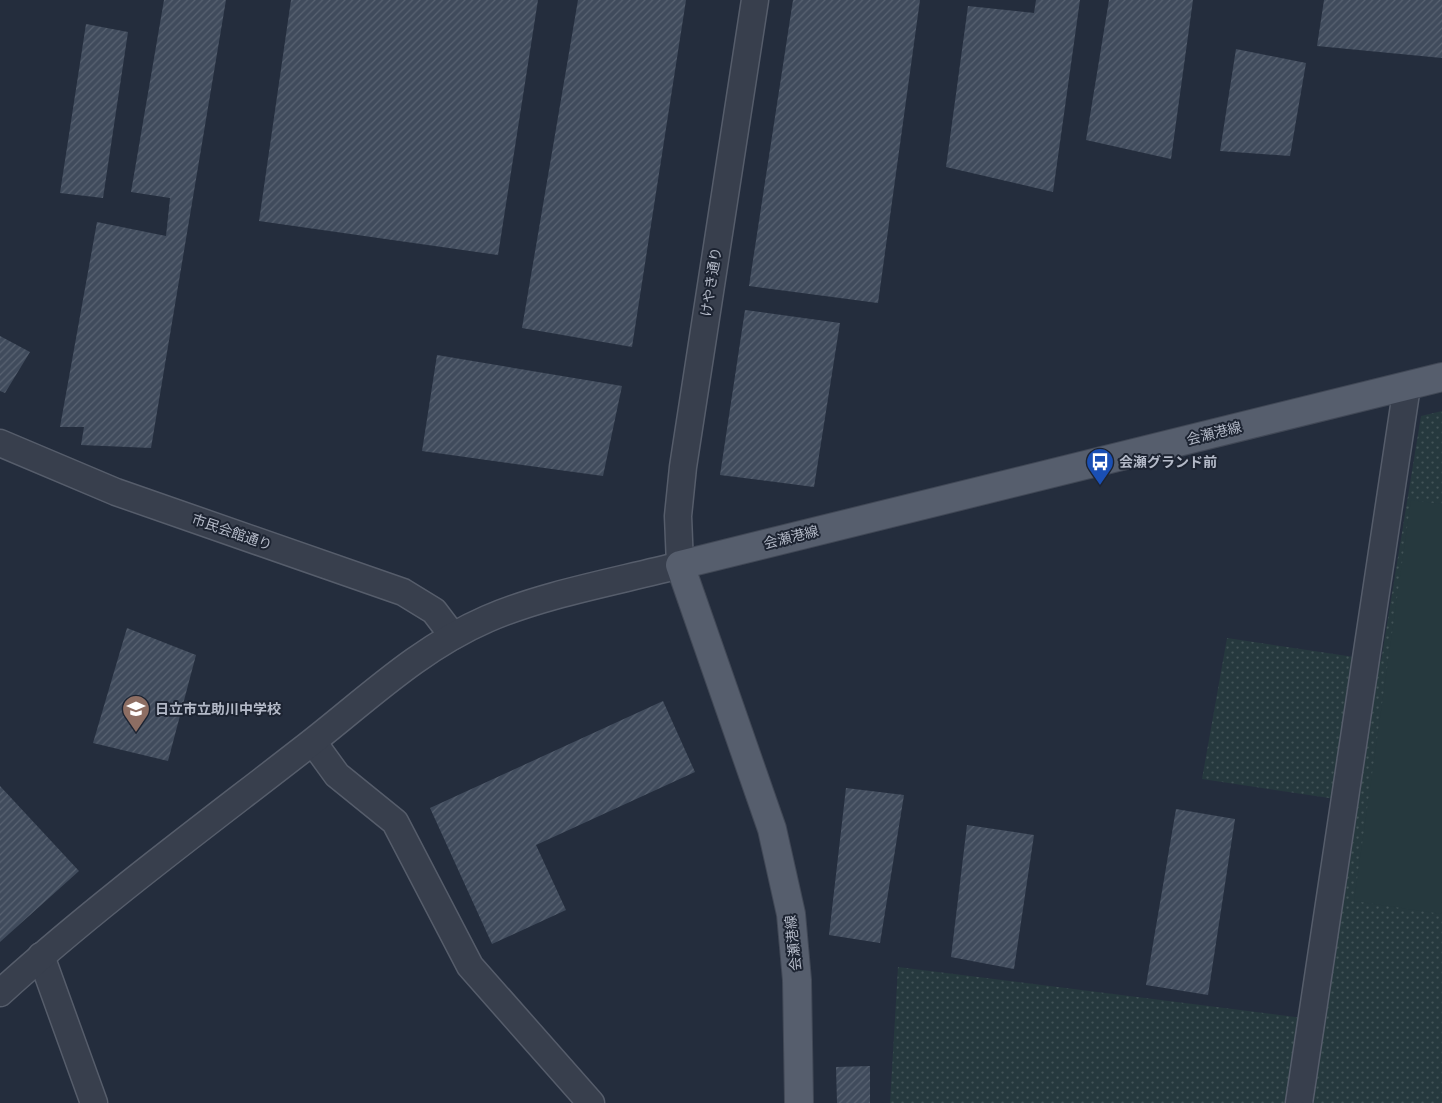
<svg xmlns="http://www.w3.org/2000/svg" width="1442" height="1103" viewBox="0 0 1442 1103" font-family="Figtree,'Noto Sans JP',sans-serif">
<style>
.park{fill:url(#park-dots)}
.pitch{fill:#26393e}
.building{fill:url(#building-hatch)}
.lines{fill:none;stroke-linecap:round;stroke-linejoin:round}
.minor-casing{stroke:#565d6b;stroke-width:29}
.major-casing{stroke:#414856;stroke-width:30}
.minor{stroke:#383f4d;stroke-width:26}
.major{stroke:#565e6d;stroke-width:28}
.labels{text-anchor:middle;stroke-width:4;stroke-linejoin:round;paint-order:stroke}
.street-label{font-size:14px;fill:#b4bac8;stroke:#1d2432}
.poi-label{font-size:14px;font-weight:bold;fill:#b4bac8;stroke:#1d2432;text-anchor:start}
</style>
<defs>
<pattern id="park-dots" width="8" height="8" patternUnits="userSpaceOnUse" patternTransform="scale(1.25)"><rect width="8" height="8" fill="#26393e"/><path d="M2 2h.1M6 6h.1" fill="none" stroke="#435458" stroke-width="1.8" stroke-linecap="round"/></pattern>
<pattern id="building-hatch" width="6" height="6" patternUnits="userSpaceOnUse" patternTransform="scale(1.25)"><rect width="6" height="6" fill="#404b5c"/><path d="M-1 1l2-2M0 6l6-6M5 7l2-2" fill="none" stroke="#596372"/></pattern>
</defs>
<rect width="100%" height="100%" fill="#242d3d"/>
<path class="park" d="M 1442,411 L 1442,1103 L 890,1103 L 898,967 L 1319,1020 L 1356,802 L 1202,779 L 1227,638 L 1381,661 L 1421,416 Z"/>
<path class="pitch" d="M 1411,500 L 1442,504 L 1442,914 L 1354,901 Z"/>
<g class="building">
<path d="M 164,0 L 226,0 L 151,448 L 81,445 L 84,427 L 60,427 L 97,222 L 166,236 L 170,198 L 131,192 Z"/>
<path d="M 291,0 L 538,0 L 498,255 L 259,221 Z"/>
<path d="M 578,0 L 686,0 L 632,347 L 522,328 Z"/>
<path d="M 793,0 L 920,0 L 878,303 L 749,286 Z"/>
<path d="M 1036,0 L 1080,0 L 1053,192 L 946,167 L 968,6 L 1034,13 Z"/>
<path d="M 1109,0 L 1193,0 L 1171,159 L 1086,140 Z"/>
<path d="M 1324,0 L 1442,0 L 1442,58 L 1317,46 Z"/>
<path d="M 86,24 L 128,32 L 103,198 L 60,193 Z"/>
<path d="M 1236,49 L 1306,63 L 1290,156 L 1220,151 Z"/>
<path d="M 745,310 L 840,323 L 814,487 L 720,475 Z"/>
<path d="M 0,336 L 30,352 L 5,393 L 0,391 Z"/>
<path d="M 437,355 L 622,386 L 603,476 L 422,451 Z"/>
<path d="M 127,628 L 196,655 L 168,761 L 93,743 Z"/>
<path d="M 663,701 L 695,772 L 536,845 L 566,910 L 492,944 L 430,808 Z"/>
<path d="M 0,786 L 79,871 L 0,942 Z"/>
<path d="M 846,788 L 904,795 L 880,943 L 829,935 Z"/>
<path d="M 1176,809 L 1235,819 L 1208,995 L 1146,985 Z"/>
<path d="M 967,825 L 1034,835 L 1014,969 L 951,957 Z"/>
<path d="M 870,1066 L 870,1103 L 837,1103 L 836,1067 Z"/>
</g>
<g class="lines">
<defs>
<g id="minor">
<path d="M 0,443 L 116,492 L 403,592 L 434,611 L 453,636"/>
<path d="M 313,742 L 337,775 L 395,822 L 470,966 L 591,1103"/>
<path d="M 41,956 L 94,1103"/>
<path d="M 0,993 C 97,905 203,827 307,746 C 365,701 418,649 487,619 C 544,594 619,581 680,565 L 678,516 L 683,467 L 755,0"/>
<path d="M 1299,1103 L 1407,386"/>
</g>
<path id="major" d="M 799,1103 L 797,980 L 791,914 L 772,829 L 680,565 L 1442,377"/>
</defs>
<use href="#minor" class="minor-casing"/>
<use href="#major" class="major-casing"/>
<use href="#minor" class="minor"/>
<use href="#major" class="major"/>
</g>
<defs>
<symbol id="bus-pin" viewBox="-11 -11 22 30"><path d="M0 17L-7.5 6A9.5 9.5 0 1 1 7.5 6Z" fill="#1a4fb4" stroke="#1d2432"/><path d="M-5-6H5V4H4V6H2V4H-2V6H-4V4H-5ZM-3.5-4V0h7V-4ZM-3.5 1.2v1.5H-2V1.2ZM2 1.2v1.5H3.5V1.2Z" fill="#fff"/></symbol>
<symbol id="school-pin" viewBox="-11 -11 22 30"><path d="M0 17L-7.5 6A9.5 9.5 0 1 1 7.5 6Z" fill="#8d6e63" stroke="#1d2432"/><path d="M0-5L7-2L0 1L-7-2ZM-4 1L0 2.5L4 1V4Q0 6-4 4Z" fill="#fff"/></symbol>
</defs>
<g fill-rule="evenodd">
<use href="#bus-pin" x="1084" y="446" width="32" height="43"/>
<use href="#school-pin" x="120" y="693" width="32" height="43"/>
</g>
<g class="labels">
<g class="street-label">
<text transform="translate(711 282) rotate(-81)" y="5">けやき通り</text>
<text transform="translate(1214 433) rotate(-14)" y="5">会瀬港線</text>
<text transform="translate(232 532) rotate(19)" y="5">市民会館通り</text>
<text transform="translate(791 537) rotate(-14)" y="5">会瀬港線</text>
<text transform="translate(793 943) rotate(-96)" y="5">会瀬港線</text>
</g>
<g class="poi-label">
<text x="1119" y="467">会瀬グランド前</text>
<text x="155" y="714">日立市立助川中学校</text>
</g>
</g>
</svg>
